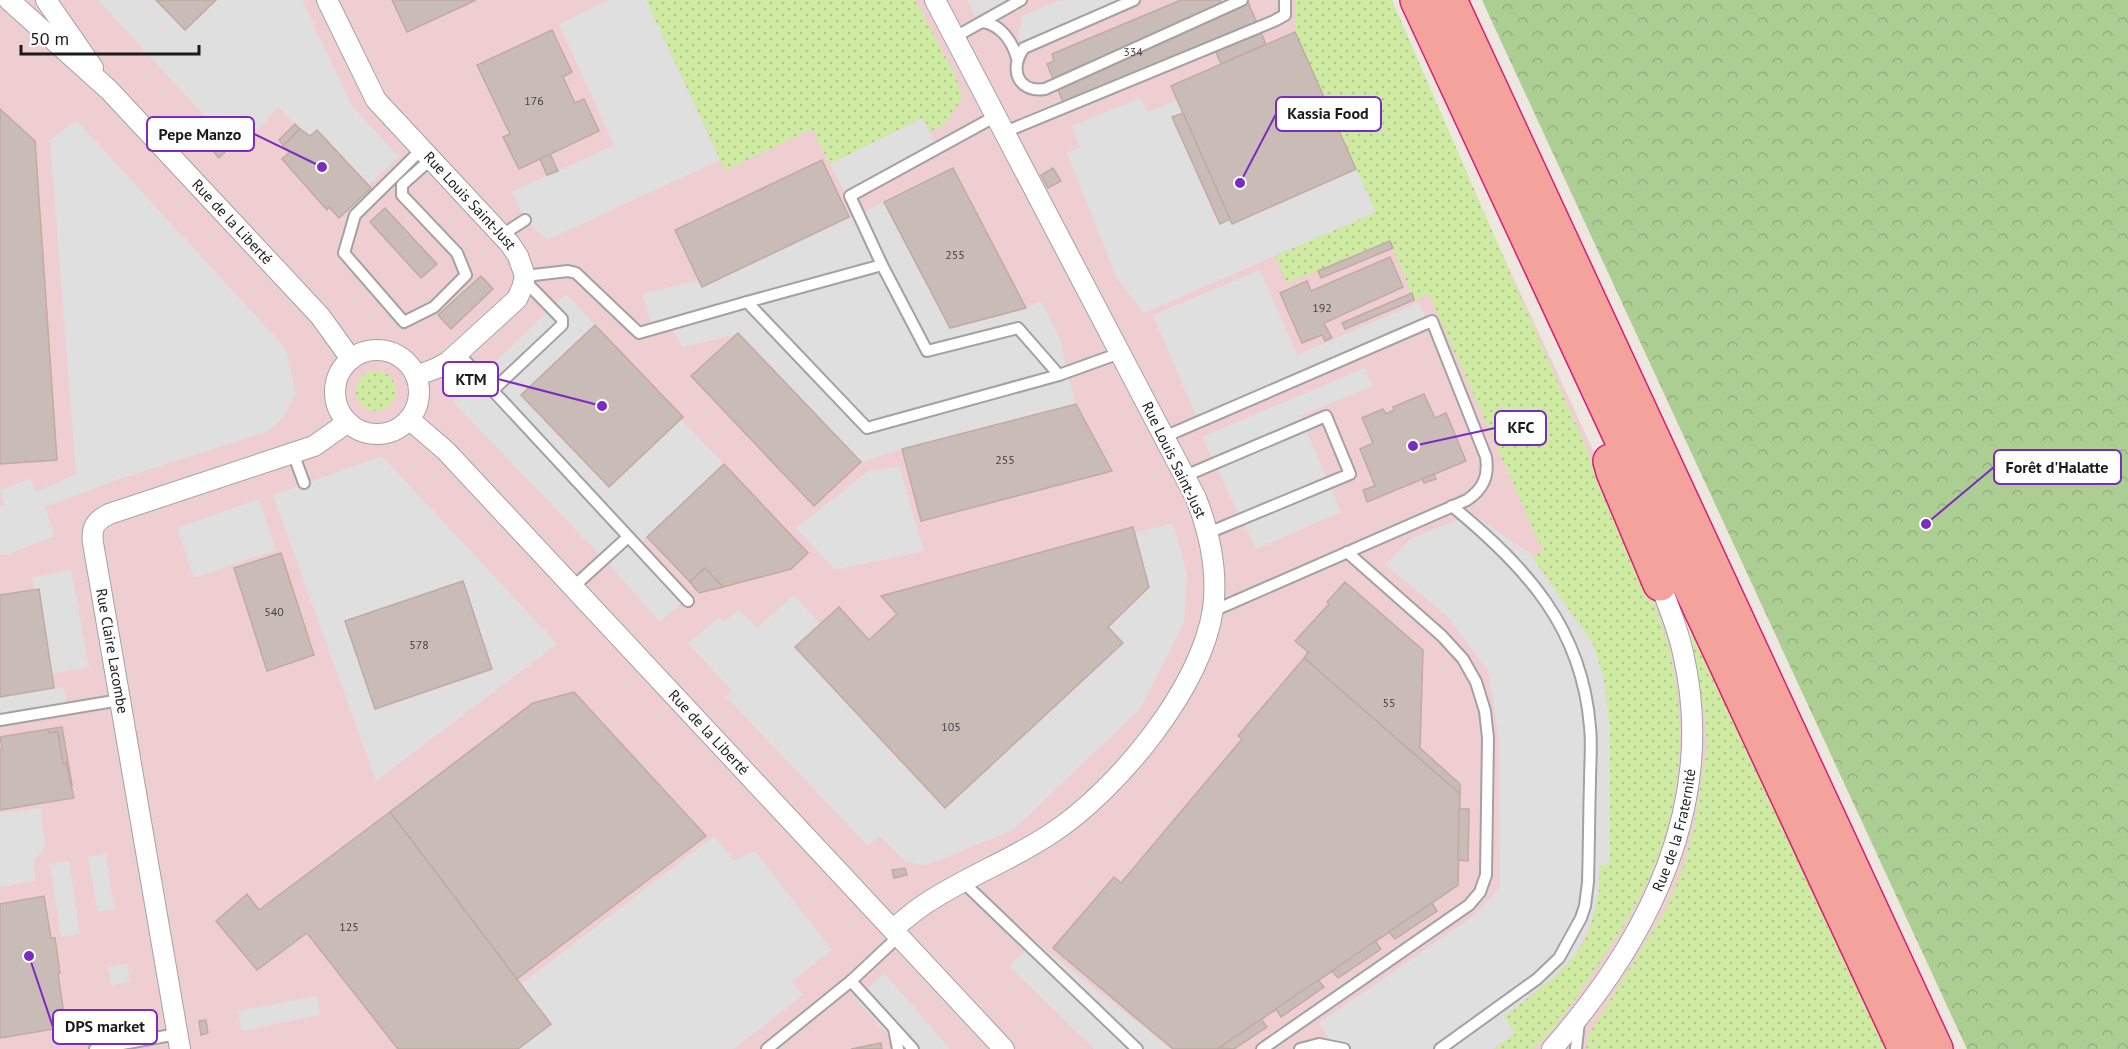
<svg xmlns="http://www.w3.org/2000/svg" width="2128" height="1049" viewBox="0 0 2128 1049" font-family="'PT Sans',sans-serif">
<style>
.commercial{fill:#efced1}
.grass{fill:url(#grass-dots)}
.forest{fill:url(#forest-crowns)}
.parking{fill:#dfdfdf;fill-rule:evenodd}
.building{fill:#c9bcb6;stroke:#bfaba2;stroke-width:1.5}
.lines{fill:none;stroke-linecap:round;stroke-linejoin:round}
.service-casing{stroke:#a2a2a2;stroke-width:14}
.minor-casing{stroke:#a2a2a2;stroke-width:22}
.trunk-casing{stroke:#da1e78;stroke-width:36}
.service{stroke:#fff;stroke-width:10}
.minor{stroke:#fff;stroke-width:20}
.trunk{stroke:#f4a29c;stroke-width:33}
.labels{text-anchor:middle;stroke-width:5;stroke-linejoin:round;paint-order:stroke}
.number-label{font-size:12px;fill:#464342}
.street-label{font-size:15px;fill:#1b1b1b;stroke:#fff}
.leader{fill:none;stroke:#7b2cbf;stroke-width:2}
.callout-dot{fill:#7b2cbf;stroke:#fff;stroke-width:2}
.callout{fill:#fff;stroke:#7b2cbf;stroke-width:2}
.callout-label{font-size:16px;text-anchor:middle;font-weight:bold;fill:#1b1b1b}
</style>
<defs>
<pattern id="grass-dots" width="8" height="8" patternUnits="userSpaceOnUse" patternTransform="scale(1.5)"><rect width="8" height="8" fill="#cfeaa3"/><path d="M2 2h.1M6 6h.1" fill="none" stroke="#b1c88c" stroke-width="1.8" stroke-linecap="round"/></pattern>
<pattern id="forest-crowns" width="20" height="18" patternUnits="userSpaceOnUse" patternTransform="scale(1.5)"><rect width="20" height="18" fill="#acce93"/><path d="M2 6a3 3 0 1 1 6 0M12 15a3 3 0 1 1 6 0" fill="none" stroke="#93b07e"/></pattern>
</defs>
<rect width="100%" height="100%" fill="#ede7e0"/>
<path class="commercial" d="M 0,0 L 1385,0 L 1870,1049 L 0,1049 Z"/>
<g class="grass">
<path d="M 646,0 L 915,0 L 956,76 L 962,99 L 945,124 L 930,132 L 922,118 L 830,164 L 812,129 L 726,170 L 720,160 Z"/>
<path d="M 1296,0 L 1392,0 L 1660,618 C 1685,690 1686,771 1663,843 C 1648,891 1619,934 1591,976 C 1582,990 1544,1045 1530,1049 C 1520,1049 1504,1049 1494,1049 L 1515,1034 L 1503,1017 C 1527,998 1555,980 1574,956 C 1589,938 1594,913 1599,891 L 1608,707 L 1604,681 L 1592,642 L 1532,557 L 1543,551 L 1429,294 L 1414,300 L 1390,241 L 1287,283 L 1275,256 L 1375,212 L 1295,32 Z"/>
<circle cx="376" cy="391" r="20"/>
<path d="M 1687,610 L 1890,1049 L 1586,1049 L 1589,1034 L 1666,909 L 1682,870 L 1694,827 L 1707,746 L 1705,717 Z"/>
</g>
<path class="forest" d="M 1482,0 L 2128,0 L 2128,1049 L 1967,1049 Z"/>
<g class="parking">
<path d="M 98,0 L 302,0 L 352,106 L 399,157 L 368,185 L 317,130 L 310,136 L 301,131 L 278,106 L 257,131 L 235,149 Z"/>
<path d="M 609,0 L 646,0 L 720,160 L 547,240 L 525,220 L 512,192 L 614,145 L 559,24 Z"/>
<path d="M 967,0 L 1010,0 L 975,16 Z"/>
<path d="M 1060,0 L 1134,0 L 1024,48 L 1019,36 L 1022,16 Z"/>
<path d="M 1140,98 L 1148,112 L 1177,100 L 1356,169 L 1376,212 L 1144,313 L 1117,279 L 1067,153 L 1079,147 L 1072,126 Z"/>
<path d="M 923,118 L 940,154 L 848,199 L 830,164 Z"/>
<path d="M 76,120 L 286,349 L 296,394 L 284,416 L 269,431 L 117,480 L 45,507 L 55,536 L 9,554 L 0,555 L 0,506 L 4,505 L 0,490 L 30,479 L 36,492 L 76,474 L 50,141 Z"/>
<path d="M 884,202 L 950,328 L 1026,308 L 1041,301 L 1060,339 L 1067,372 L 1076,404 L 902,449 L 861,462 L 738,334 L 683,347 L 669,324 L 652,329 L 643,294 L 699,280 L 703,287 Z"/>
<path d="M 1260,270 L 1297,355 L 1419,302 L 1427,320 L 1197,418 L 1153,315 Z"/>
<path d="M 566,294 L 595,325 L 522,395 L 680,419 L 724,464 L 637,546 L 686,599 L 660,622 L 604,559 L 453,402 Z"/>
<path d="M 1365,368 L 1372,386 L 1300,416 L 1341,512 L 1256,549 L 1202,437 Z"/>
<path d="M 382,456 L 557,644 L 376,781 L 273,495 ZM 463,582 L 492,669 L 375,708 Z"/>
<path d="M 899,466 L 924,551 L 835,570 L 796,528 L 867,472 Z"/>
<path d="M 259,499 L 276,550 L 194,578 L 177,528 Z"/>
<path d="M 1472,514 L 1529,553 L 1592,642 L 1597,655 L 1604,681 L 1610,729 L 1610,864 L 1599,865 L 1599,891 L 1595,907 L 1590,925 L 1575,955 L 1556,975 L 1504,1017 L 1515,1034 L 1493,1049 L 1336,1049 L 1319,1023 L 1475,915 L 1500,887 L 1499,736 L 1488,671 L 1447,616 L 1385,564 L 1412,538 Z"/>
<path d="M 1173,523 L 1187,574 L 1184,623 L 1140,709 L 1013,830 L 927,865 L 906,862 L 880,836 L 868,846 L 726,697 L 732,691 L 688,643 L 719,617 L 724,622 L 739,610 L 757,628 L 794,595 L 820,624 L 795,647 L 946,808 L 1122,643 L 1108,627 L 1149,587 L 1134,533 Z"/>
<path d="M 71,570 L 89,667 L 50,674 L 32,577 Z"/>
<path d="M 64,687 L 67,707 L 0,717 L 0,697 Z"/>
<path d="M 41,808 L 45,847 L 34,861 L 35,881 L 0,887 L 0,813 Z"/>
<path d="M 714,836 L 734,861 L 755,851 L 832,950 L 792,981 L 803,995 L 734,1049 L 518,1049 L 550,1024 L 521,984 Z"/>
<path d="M 105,854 L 115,909 L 98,912 L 88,857 Z"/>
<path d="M 69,861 L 80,934 L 61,937 L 50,864 Z"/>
<path d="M 1035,941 L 1171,1049 L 1094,1049 L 1009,966 Z"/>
<path d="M 127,964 L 130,982 L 111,985 L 108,967 Z"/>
<path d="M 884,973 L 950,1049 L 892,1049 L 890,1037 L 856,1000 Z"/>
<path d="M 317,996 L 320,1015 L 242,1031 L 238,1011 Z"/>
</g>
<g class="building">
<path d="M 156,0 L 216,0 L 185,30 Z"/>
<path d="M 392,0 L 476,0 L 407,32 Z"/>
<path d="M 1181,0 L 1220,0 L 1222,5 L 1233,0 L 1247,0 L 1266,44 L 1221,64 L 1215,50 L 1154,75 L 1150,66 L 1063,102 L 1047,64 L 1054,61 L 1052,54 Z"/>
<path d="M 552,30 L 572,72 L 563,77 L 575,103 L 584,99 L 599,131 L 519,169 L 503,137 L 510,134 L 477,65 Z"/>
<path d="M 1295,32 L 1356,169 L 1232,224 L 1171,86 Z"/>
<path d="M 0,109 L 35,141 L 57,460 L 0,464 Z"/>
<path d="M 1183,113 L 1230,219 L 1220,224 L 1172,117 Z"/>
<path d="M 295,124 L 300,129 L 284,146 L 279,140 Z"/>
<path d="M 300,129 L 310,136 L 317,130 L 371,188 L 339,218 L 329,207 L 327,210 L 282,159 L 290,152 L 283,146 Z"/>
<path d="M 218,138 L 228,149 L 219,158 L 209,146 Z"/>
<path d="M 550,154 L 558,171 L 547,175 L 540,159 Z"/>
<path d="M 822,160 L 849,217 L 702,287 L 675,230 Z"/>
<path d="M 953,168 L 1026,308 L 950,328 L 884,202 Z"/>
<path d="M 1053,168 L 1061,181 L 1048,188 L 1041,175 Z"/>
<path d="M 385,208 L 437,264 L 421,278 L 370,222 Z"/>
<path d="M 1390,241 L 1393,248 L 1321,278 L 1318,271 Z"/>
<path d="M 1390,257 L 1403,287 L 1324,323 L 1332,338 L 1325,341 L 1322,335 L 1302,343 L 1280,293 L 1307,281 L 1311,291 Z"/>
<path d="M 481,276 L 493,289 L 451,329 L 438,315 Z"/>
<path d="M 1412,293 L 1414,300 L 1345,329 L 1342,323 Z"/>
<path d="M 595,325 L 683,417 L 609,487 L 521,395 Z"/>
<path d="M 738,333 L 861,462 L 814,506 L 691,376 Z"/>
<path d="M 1424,394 L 1435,418 L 1446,413 L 1466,461 L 1367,502 L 1363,490 L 1375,486 L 1360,449 L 1373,443 L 1362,418 L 1383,409 L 1386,414 L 1394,410 L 1393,407 Z"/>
<path d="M 1076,404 L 1112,471 L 921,521 L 902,449 Z"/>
<path d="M 724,464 L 808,553 L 791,569 L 723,587 L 705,568 L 690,582 L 647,537 Z"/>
<path d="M 1434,474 L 1436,479 L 1424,483 L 1422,479 Z"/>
<path d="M 1133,527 L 1149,587 L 1108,627 L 1123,643 L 945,808 L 795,647 L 839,607 L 869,640 L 897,614 L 881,596 Z"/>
<path d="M 281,553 L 314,655 L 267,671 L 234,568 Z"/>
<path d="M 705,568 L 723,587 L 699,593 L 690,582 Z"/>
<path d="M 463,581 L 492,669 L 375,709 L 345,621 Z"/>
<path d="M 1345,582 L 1423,650 L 1420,748 L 1460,784 L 1460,794 L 1304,658 L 1308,652 L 1295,641 L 1329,604 L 1327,602 Z"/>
<path d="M 39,589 L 54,688 L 0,697 L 0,595 Z"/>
<path d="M 1304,658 L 1460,794 L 1458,885 L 1218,1049 L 1173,1049 L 1053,948 L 1114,877 L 1121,883 L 1242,739 L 1238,736 Z"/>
<path d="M 574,692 L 706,836 L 517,979 L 390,812 L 533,703 Z"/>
<path d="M 62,727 L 72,785 L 70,785 L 66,763 L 63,764 L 58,732 L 49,733 L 48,729 Z"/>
<path d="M 48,729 L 49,733 L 58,732 L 63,764 L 66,763 L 74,798 L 0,810 L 0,749 L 2,748 L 0,737 Z"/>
<path d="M 1459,809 L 1469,809 L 1468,861 L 1458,860 Z"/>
<path d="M 390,812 L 551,1024 L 518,1049 L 398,1049 L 307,933 L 257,970 L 216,921 L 247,894 L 259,910 Z"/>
<path d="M 905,868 L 907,875 L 894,878 L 892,870 Z"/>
<path d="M 44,896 L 51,938 L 55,938 L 60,973 L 58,974 L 66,1027 L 0,1038 L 0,904 Z"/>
<path d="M 1432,903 L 1437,911 L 1395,939 L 1389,932 Z"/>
<path d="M 1375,941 L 1381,949 L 1338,978 L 1332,971 Z"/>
<path d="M 1318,980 L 1324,987 L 1281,1017 L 1276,1009 Z"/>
<path d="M 1261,1019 L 1267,1027 L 1234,1049 L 1219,1048 Z"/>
<path d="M 206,1020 L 208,1033 L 201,1035 L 199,1021 Z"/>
<path d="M 881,1043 L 882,1049 L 851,1049 Z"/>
</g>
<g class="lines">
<defs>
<g id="service">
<path d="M 1134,0 L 1024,48 C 1009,68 1017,93 1045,89 L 1242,0"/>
<path d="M 983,22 C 1001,25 1012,41 1017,58"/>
<path d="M 955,37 L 1021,0"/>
<path d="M 1005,132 L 1274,21 L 1285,15 L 1285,0"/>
<path d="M 422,149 L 355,215 L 344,253 L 404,322 L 434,307 L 466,275 L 457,253 L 402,195 L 402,185 L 431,159"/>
<path d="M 502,235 L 525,220"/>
<path d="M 882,265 L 850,196 L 996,116"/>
<path d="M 525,276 L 568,271 L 576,273 L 639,333 L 747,302 L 867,428 L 1059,375 L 1120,353"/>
<path d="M 747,302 L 882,265 L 927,351 L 1018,328 L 1059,375"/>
<path d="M 458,353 L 688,601"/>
<path d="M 493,390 L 562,325 L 562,319 L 524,280"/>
<path d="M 1164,437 L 1432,321 L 1486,457 C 1489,477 1483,489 1467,500 L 1213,611"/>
<path d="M 293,453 L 304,483"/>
<path d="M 1185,476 L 1326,416 L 1350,474 L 1208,533"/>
<path d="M 572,588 L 628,537"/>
<path d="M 0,720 L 120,700"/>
<path d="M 963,882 L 1137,1049"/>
<path d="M 851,981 L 913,1049"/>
<path d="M 894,1029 L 898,1049"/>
<path d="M 95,1049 L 177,1034"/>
<path d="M 767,1049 L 851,981 L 899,936"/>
<path d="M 1262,1049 L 1469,905 L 1480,892 L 1486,875 L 1488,738 L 1485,711 L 1476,682 L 1463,659 L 1442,636 L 1347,552"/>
<path d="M 1300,1049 L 1319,1044 L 1344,1049"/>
<path d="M 1440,1049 L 1537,979 L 1559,958 L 1581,918 L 1585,906 L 1588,882 C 1589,849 1589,815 1590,782 C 1590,764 1592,745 1590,727 C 1582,627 1526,567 1452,506"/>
<path d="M 1576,1049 L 1579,1021"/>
</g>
<g id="minor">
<path id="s1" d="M 9,0 L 109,90 L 320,316 L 351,359"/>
<path d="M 46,0 L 93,68"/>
<path id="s2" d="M 327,0 L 376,100 L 510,244 L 518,256 L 525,276 L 522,288 L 517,299 L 448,362 L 437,368 L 416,376"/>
<circle cx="377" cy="392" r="42"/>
<path id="s3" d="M 409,419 L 446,451 L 1004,1049"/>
<path d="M 893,929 C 903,921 914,911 925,904 C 965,877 1012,860 1052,833 C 1117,790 1201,689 1213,609 C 1218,571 1210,534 1196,498 L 935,0"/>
<path d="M 180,1049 L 93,543 C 91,528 95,521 109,514 L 314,446 L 348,422"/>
<path id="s4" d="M 1552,1049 C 1649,939 1718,803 1683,653 C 1678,629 1669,607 1660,584"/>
</g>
<g id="trunk">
<path d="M 1417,0 L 1905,1049"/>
<path d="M 1450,0 L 1936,1049"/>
<path d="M 1610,461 L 1613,472 L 1660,584"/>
</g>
</defs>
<use href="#service" class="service-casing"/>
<use href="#minor" class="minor-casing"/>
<use href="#trunk" class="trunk-casing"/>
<use href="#service" class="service"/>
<use href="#minor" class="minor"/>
<use href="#trunk" class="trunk"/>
</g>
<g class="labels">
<g class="number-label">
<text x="1133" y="56">334</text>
<text x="534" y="105">176</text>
<text x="955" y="259">255</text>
<text x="1322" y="312">192</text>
<text x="1005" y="464">255</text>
<text x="274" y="616">540</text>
<text x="419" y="649">578</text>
<text x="1389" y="707">55</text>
<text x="951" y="731">105</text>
<text x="349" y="931">125</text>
</g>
<g class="street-label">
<text dy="5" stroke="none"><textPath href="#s2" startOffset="249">Rue Louis Saint-Just</textPath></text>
<text dy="5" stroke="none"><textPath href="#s1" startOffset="315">Rue de la Liberté</textPath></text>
<text transform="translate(1174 460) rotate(64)" y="5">Rue Louis Saint-Just</text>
<text transform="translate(112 651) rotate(80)" y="5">Rue Claire Lacombe</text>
<text dy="5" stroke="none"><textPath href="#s3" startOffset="434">Rue de la Liberté</textPath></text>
<text dy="5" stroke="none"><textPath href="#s4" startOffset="254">Rue de la Fraternité</textPath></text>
</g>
</g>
<path class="leader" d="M1240 183L1276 114M322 167L254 134M602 406L498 379M1413 446L1495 428M1926 524L1994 467M29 956L53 1027"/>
<g class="callout-dot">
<circle cx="1240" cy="183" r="6"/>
<circle cx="322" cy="167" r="6"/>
<circle cx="602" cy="406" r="6"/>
<circle cx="1413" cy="446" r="6"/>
<circle cx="1926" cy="524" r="6"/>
<circle cx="29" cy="956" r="6"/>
</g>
<g class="callout">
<rect x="1276" y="97" width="105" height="34" rx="6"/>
<rect x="147" y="117" width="107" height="34" rx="6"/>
<rect x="443" y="362" width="55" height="34" rx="6"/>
<rect x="1495" y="411" width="51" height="34" rx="6"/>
<rect x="1994" y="450" width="127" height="34" rx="6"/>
<rect x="53" y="1010" width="104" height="34" rx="6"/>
</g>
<g class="callout-label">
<text x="1328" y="119">Kassia Food</text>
<text x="200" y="140">Pepe Manzo</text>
<text x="471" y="385">KTM</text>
<text x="1521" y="433">KFC</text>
<text x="2057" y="473">Forêt d'Halatte</text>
<text x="105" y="1032">DPS market</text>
</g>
<path d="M21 45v9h178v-9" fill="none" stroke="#1b1b1b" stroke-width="3"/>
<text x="30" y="45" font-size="18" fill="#1b1b1b" stroke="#ffffff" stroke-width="4.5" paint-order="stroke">50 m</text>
</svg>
